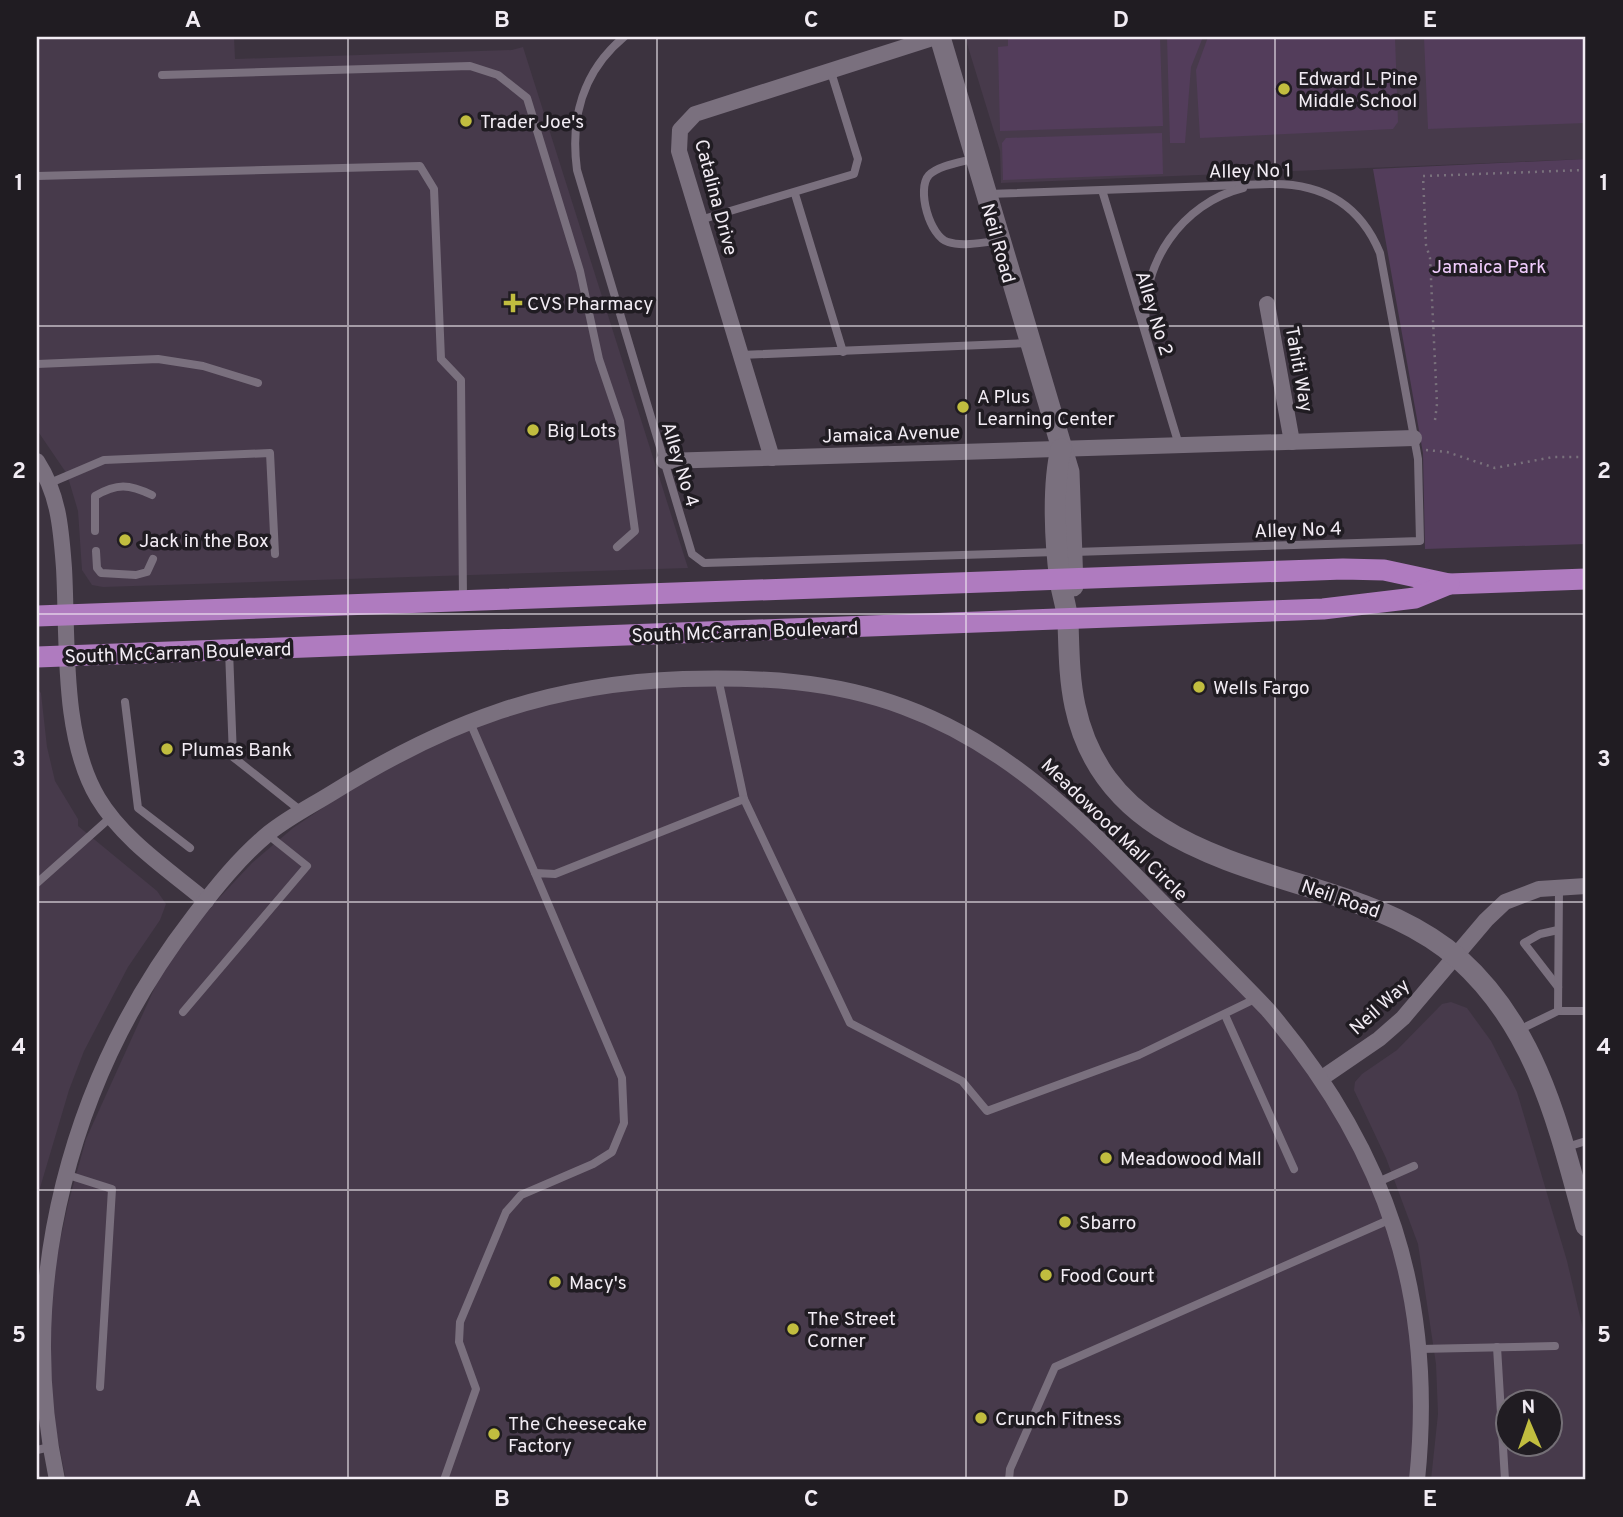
<svg xmlns="http://www.w3.org/2000/svg" width="1623" height="1517" viewBox="0 0 1623 1517" font-family="Overpass,sans-serif">
<style>
.built{fill:#473a4b;fill-rule:evenodd}
.green{fill:#533d5b}
.lines{fill:none;stroke-linecap:round;stroke-linejoin:round}
.path{stroke:#79717c;stroke-width:2.5;stroke-dasharray:2 5;stroke-linecap:butt}
.service{stroke:#7a707e;stroke-width:8}
.minor{stroke:#7a707e;stroke-width:16}
.tertiary{stroke:#7a707e;stroke-width:21}
.primary{stroke:#af7bbf;stroke-width:21}
.grid{fill:none;stroke:#f2ecf4;stroke-width:2;stroke-opacity:0.55}
.poi-dot{fill:#c1bd3f;stroke:#201c22;stroke-width:2.5}
.labels{text-anchor:middle;stroke-width:7;stroke-linejoin:round;paint-order:stroke}
.poi-label{font-size:19px;fill:#f2ecf4;stroke:#201c22;text-anchor:start}
.street-label{font-size:19px;fill:#f2ecf4;stroke:#201c22}
.park-label{font-size:19px;fill:#f1cdfd;stroke:#201c22}
.neatline{fill:none;stroke:#f2ecf4;stroke-width:2.5}
.grid-label{font-size:23px;text-anchor:middle;font-weight:bold;fill:#f2ecf4}
</style>
<rect width="100%" height="100%" fill="#3c333f"/>
<g class="built">
<path d="M 37,37 L 234,37 L 235,59 L 512,50 L 523,47 L 688,568 L 103,587 L 92,585 L 82,570 L 78,511 L 67,474 L 37,430 Z"/>
<path d="M 965,37 L 1586,37 L 1586,159 L 1001,183 L 1000,151 Z"/>
<path d="M 690,681 L 836,688 L 933,724 L 1006,767 L 1059,806 L 1257,1004 L 1314,1079 L 1365,1169 L 1387,1217 L 1402,1281 L 1413,1348 L 1416,1416 L 1410,1480 L 66,1480 L 51,1406 L 45,1311 L 68,1204 L 86,1139 L 165,965 L 204,914 L 252,863 L 293,828 L 404,753 L 494,717 L 602,691 Z"/>
<path d="M 37,689 L 41,693 L 47,747 L 55,781 L 78,819 L 78,826 L 157,891 L 166,904 L 160,920 L 128,967 L 84,1051 L 69,1090 L 37,1198 Z"/>
<path d="M 1451,1002 L 1467,1008 L 1491,1041 L 1517,1092 L 1567,1261 L 1586,1342 L 1586,1480 L 1431,1480 L 1438,1414 L 1436,1364 L 1418,1244 L 1386,1158 L 1354,1090 L 1355,1082 L 1362,1074 L 1397,1050 L 1442,1004 ZM 1508,1402 L 1550,1402 L 1550,1444 L 1508,1444 Z"/>
</g>
<g class="green">
<path d="M 1008,37 L 1160,37 L 1163,126 L 1000,131 L 998,47 L 1008,46 Z"/>
<path d="M 1167,37 L 1203,37 L 1191,67 L 1185,143 L 1170,143 Z"/>
<path d="M 1208,37 L 1395,37 L 1398,122 L 1393,129 L 1200,138 L 1196,70 Z"/>
<path d="M 1424,37 L 1586,37 L 1586,123 L 1428,129 Z"/>
<path d="M 1162,133 L 1163,174 L 1003,180 L 1002,143 L 1006,138 Z"/>
<path d="M 1586,159 L 1586,544 L 1425,549 L 1423,453 L 1373,169 Z"/>
</g>
<g class="lines">
<g class="path">
<path d="M 1435,420 L 1437,404 L 1430,258 L 1426,245 L 1423,176 L 1586,170"/>
<path d="M 1426,450 L 1447,452 L 1495,468 L 1553,457 L 1586,457"/>
</g>
<g class="service">
<path d="M 624,37 C 583,71 570,118 577,170 L 692,554 L 704,563 L 1056,552"/>
<path d="M 162,75 L 470,66 L 498,75 L 527,98 L 580,271 L 599,359 L 620,421 L 635,531 L 617,547"/>
<path d="M 976,158 C 962,162 939,165 929,175 C 916,189 930,237 948,242 C 963,247 983,242 998,241"/>
<path d="M 37,176 L 420,166 L 434,189 L 441,359 L 461,380 L 463,599"/>
<path d="M 1102,190 L 1179,445"/>
<path d="M 795,194 L 843,352"/>
<path d="M 988,194 L 1270,184 C 1322,183 1360,204 1380,253 L 1418,459 L 1420,541 L 1074,552"/>
<path d="M 700,220 L 854,174 L 858,159 L 831,72"/>
<path d="M 1146,326 C 1140,264 1182,203 1243,188"/>
<path d="M 741,355 L 1029,343"/>
<path d="M 37,364 L 158,359 L 203,366 L 258,383"/>
<path d="M 50,483 L 104,460 L 270,453 L 275,554"/>
<path d="M 95,531 L 95,496 C 117,483 129,484 152,495"/>
<path d="M 96,551 L 97,568 L 101,573 L 136,575 L 147,572 L 153,559"/>
<path d="M 229,650 L 233,757 L 301,811"/>
<path d="M 718,678 L 744,799"/>
<path d="M 125,702 L 138,808 L 190,848"/>
<path d="M 469,720 L 535,873"/>
<path d="M 37,883 L 111,817"/>
<path d="M 1558,987 L 1524,943 L 1540,934 L 1558,930"/>
<path d="M 1558,1011 L 1586,1011"/>
<path d="M 183,1012 L 307,866 L 267,834"/>
<path d="M 1225,1015 L 1294,1169"/>
<path d="M 1519,1030 L 1558,1011 L 1559,888"/>
<path d="M 1567,1147 L 1586,1141"/>
<path d="M 65,1174 L 112,1189 L 100,1387"/>
<path d="M 1378,1182 L 1414,1166"/>
<path d="M 1497,1347 L 1505,1480"/>
<path d="M 1419,1349 L 1555,1346"/>
<path d="M 37,1450 L 50,1447"/>
<path d="M 444,1480 L 476,1389 L 459,1342 L 460,1322 L 506,1212 L 521,1195 L 593,1164 L 612,1152 L 624,1123 L 622,1078 L 535,873 L 555,874 L 744,799 L 850,1023 L 962,1081 L 987,1111 L 1139,1055 L 1257,998"/>
<path d="M 1009,1480 L 1010,1469 L 1055,1367 L 1391,1219"/>
</g>
<g class="minor">
<path d="M 1267,304 L 1292,442"/>
<path d="M 772,458 L 679,151 L 680,130 L 695,114 L 936,37"/>
<path d="M 37,461 C 59,495 61,529 64,568 C 68,639 61,736 98,798 C 123,840 169,870 206,901"/>
<path d="M 664,461 L 1414,438"/>
<path d="M 1322,1078 L 1379,1039 L 1403,1018 L 1486,920 L 1505,902 L 1539,889 L 1586,886"/>
<path d="M 57,1480 C 15,1283 71,1075 194,916 C 216,887 240,857 269,833 C 289,817 311,806 332,793 C 446,722 547,684 683,679 C 759,677 832,680 904,707 C 1005,744 1076,815 1150,890 C 1189,930 1229,969 1268,1010 C 1387,1150 1436,1296 1417,1480"/>
</g>
<g class="tertiary">
<path d="M 940,37 L 1069,472 L 1073,586"/>
<path d="M 1061,449 C 1052,486 1055,543 1060,581 C 1062,594 1067,608 1068,622 C 1069,650 1069,678 1075,706 C 1102,833 1222,859 1328,893 C 1375,908 1421,926 1459,959 C 1538,1030 1559,1128 1586,1226"/>
</g>
<g class="primary">
<path d="M 37,616 L 1343,569 L 1384,570 L 1449,584 L 1586,579"/>
<path d="M 37,657 L 1323,609 L 1415,598 L 1449,584"/>
</g>
</g>
<path class="grid" d="M 348,37 L 348,1480M 657,37 L 657,1480M 966,37 L 966,1480M 1275,37 L 1275,1480M 37,326 L 1586,326M 37,614 L 1586,614M 37,902 L 1586,902M 37,1190 L 1586,1190"/>
<g class="poi-dot">
<circle cx="1284" cy="89" r="7"/>
<circle cx="466" cy="121" r="7"/>
<path d="M509.5 292.5h7v7h7v7h-7v7h-7v-7h-7v-7h7z"/>
<circle cx="963" cy="407" r="7"/>
<circle cx="533" cy="430" r="7"/>
<circle cx="125" cy="540" r="7"/>
<circle cx="1199" cy="687" r="7"/>
<circle cx="167" cy="749" r="7"/>
<circle cx="1106" cy="1158" r="7"/>
<circle cx="1065" cy="1222" r="7"/>
<circle cx="1046" cy="1275" r="7"/>
<circle cx="555" cy="1282" r="7"/>
<circle cx="793" cy="1329" r="7"/>
<circle cx="981" cy="1418" r="7"/>
<circle cx="494" cy="1434" r="7"/>
</g>
<g class="labels">
<g class="poi-label">
<text x="1298" y="85">Edward L Pine<tspan x="1298" dy="22">Middle School</tspan></text>
<text x="480" y="128">Trader Joe's</text>
<text x="527" y="310">CVS Pharmacy</text>
<text x="977" y="403">A Plus<tspan x="977" dy="22">Learning Center</tspan></text>
<text x="547" y="437">Big Lots</text>
<text x="139" y="547">Jack in the Box</text>
<text x="1213" y="694">Wells Fargo</text>
<text x="181" y="756">Plumas Bank</text>
<text x="1120" y="1165">Meadowood Mall</text>
<text x="1079" y="1229">Sbarro</text>
<text x="1060" y="1282">Food Court</text>
<text x="569" y="1289">Macy's</text>
<text x="807" y="1325">The Street<tspan x="807" dy="22">Corner</tspan></text>
<text x="995" y="1425">Crunch Fitness</text>
<text x="508" y="1430">The Cheesecake<tspan x="508" dy="22">Factory</tspan></text>
</g>
<g class="street-label">
<text transform="translate(1250 170) rotate(-1)" y="7">Alley No 1</text>
<text transform="translate(717 197) rotate(75)" y="7">Catalina Drive</text>
<text transform="translate(999 243) rotate(74)" y="7">Neil Road</text>
<text transform="translate(1155 313) rotate(73)" y="7">Alley No 2</text>
<text transform="translate(1300 369) rotate(80)" y="7">Tahiti Way</text>
<text transform="translate(891 433) rotate(-2)" y="7">Jamaica Avenue</text>
<text transform="translate(681 464) rotate(73)" y="7">Alley No 4</text>
<text transform="translate(1298 529) rotate(-2)" y="7">Alley No 4</text>
<text transform="translate(745 631) rotate(-2)" y="7">South McCarran Boulevard</text>
<text transform="translate(178 652) rotate(-2)" y="7">South McCarran Boulevard</text>
<text transform="translate(1115 829) rotate(44)" y="7">Meadowood Mall Circle</text>
<text transform="translate(1341 898) rotate(19)" y="7">Neil Road</text>
<text transform="translate(1379 1006) rotate(-42)" y="7">Neil Way</text>
</g>
<g class="park-label">
<text x="1489" y="273">Jamaica Park</text>
</g>
</g>
<rect width="1623" height="1517" fill="none" stroke="#201c22" stroke-width="77"/>
<g transform="translate(1529 1423) rotate(358)"><circle r="33" fill="#201c22" stroke="#746f76" stroke-width="2"/>
<path d="M0-5L12 26L0 18L-12 26Z" fill="#c1bd3f"/>
<text y="-10" font-size="19" font-weight="bold" text-anchor="middle" fill="#f2ecf4">N</text>
</g>
<rect x="38" y="38" width="1546" height="1440" class="neatline"/>
<g class="grid-label">
<text x="193" y="27">A</text>
<text x="502" y="27">B</text>
<text x="811" y="27">C</text>
<text x="1121" y="27">D</text>
<text x="1430" y="27">E</text>
<text x="19" y="190">1</text>
<text x="1604" y="190">1</text>
<text x="19" y="478">2</text>
<text x="1604" y="478">2</text>
<text x="19" y="766">3</text>
<text x="1604" y="766">3</text>
<text x="19" y="1054">4</text>
<text x="1604" y="1054">4</text>
<text x="19" y="1342">5</text>
<text x="1604" y="1342">5</text>
<text x="193" y="1506">A</text>
<text x="502" y="1506">B</text>
<text x="811" y="1506">C</text>
<text x="1121" y="1506">D</text>
<text x="1430" y="1506">E</text>
</g>
</svg>
